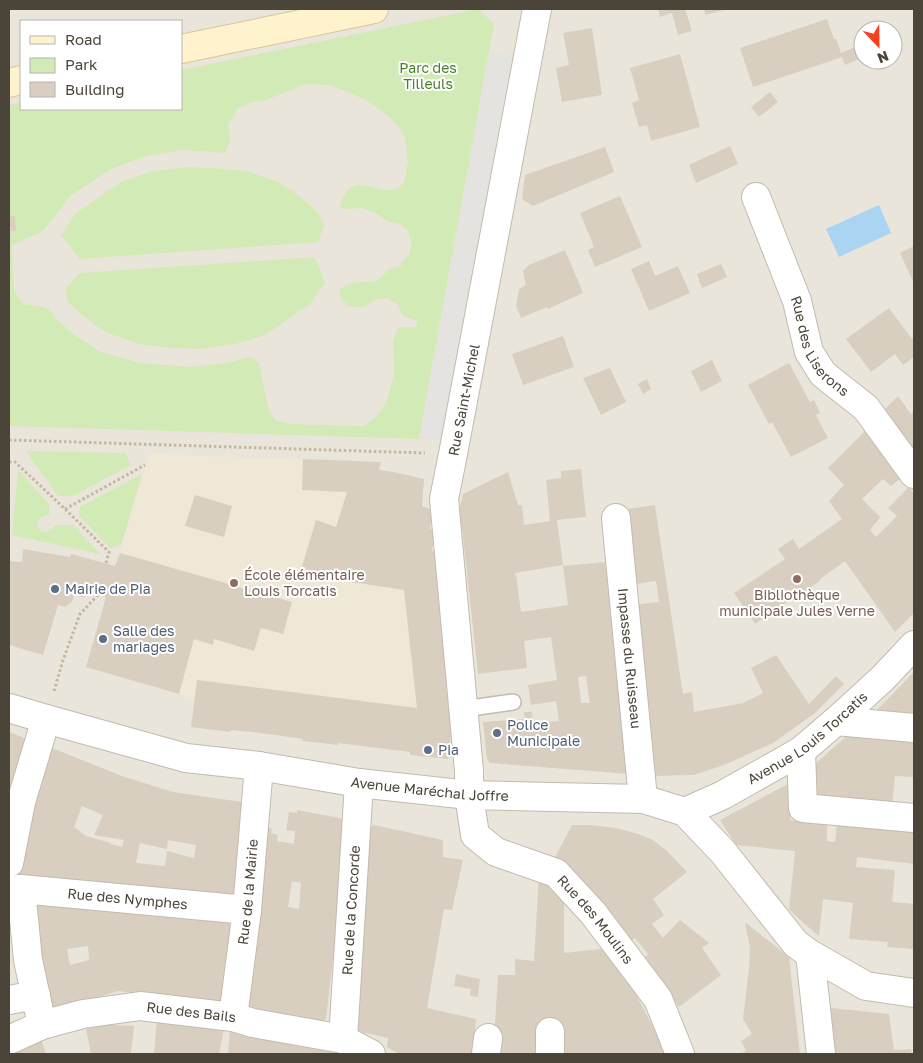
<svg xmlns="http://www.w3.org/2000/svg" width="923" height="1063" viewBox="0 0 923 1063" font-family="'Golos Text',sans-serif">
<style>
.residential{fill:#eae5da;fill-rule:evenodd}
.education{fill:#efe8d6}
.green{fill:#d2eab5;fill-rule:evenodd}
.parking{fill:#e5e3e0}
.water{fill:#a9d4f2}
.building{fill:#d8cfc1;fill-rule:evenodd}
.lines{fill:none;stroke-linecap:round;stroke-linejoin:round}
.lane-casing{stroke:#c2bbae;stroke-width:18}
.street-casing{stroke:#c2bbae;stroke-width:30}
.secondary-casing{stroke:#d6c79b;stroke-width:30}
.path{stroke:#c4b79f;stroke-width:3;stroke-dasharray:2.5 2.5;stroke-linecap:butt}
.lane{stroke:#fff;stroke-width:15}
.street{stroke:#fff;stroke-width:28}
.secondary{stroke:#fff3cd;stroke-width:28}
.education-dot{fill:#8d6e63;stroke:#fff;stroke-width:2}
.service-dot{fill:#5c6f8a;stroke:#fff;stroke-width:2}
.labels{text-anchor:middle;stroke-width:4;stroke-linejoin:round;paint-order:stroke}
.park-label{font-size:14px;fill:#4a7f2a;stroke:#fff}
.street-label{font-size:14px;fill:#4b4439;stroke:#fff}
.education-label{font-size:14px;fill:#785e54;stroke:#fff;text-anchor:start}
.service-label{font-size:14px;fill:#4e5e75;stroke:#fff;text-anchor:start}
</style>
<rect width="100%" height="100%" fill="#f6f3ec"/>
<path class="residential" d="M 9,9 L 914,9 L 914,1054 L 9,1054 ZM 21,21 L 181,21 L 181,109 L 21,109 ZM 863,30 L 893,30 L 893,60 L 863,60 Z"/>
<path class="education" d="M 149,454 L 381,462 L 375,486 L 404,590 L 417,708 L 197,681 L 194,699 L 86,667 Z"/>
<g class="green">
<path d="M 478,9 L 494,24 L 419,439 L 9,426 L 9,105 L 21,103 L 21,109 L 181,109 L 181,70 ZM 306,84 L 330,85 L 366,100 L 394,121 L 405,137 L 408,161 L 404,183 C 398,188 394,190 386,190 C 374,190 358,179 348,190 C 343,197 341,200 340,208 L 348,209 L 361,208 L 376,213 L 388,222 L 398,223 L 407,229 L 412,244 L 409,255 L 404,259 L 401,266 L 391,268 L 377,281 L 350,283 L 339,290 L 341,299 L 350,307 L 363,307 L 377,299 L 388,298 L 397,304 L 403,316 L 418,321 L 416,327 L 400,327 L 396,332 L 393,341 L 394,374 L 387,401 L 377,416 L 364,426 L 290,424 L 276,420 L 269,411 L 259,363 L 251,357 L 226,363 L 191,367 L 140,363 L 101,352 L 77,337 L 56,319 L 50,309 L 39,306 L 23,304 L 14,291 L 12,245 L 43,231 L 70,196 L 111,169 L 146,156 L 184,150 L 225,153 L 230,140 L 228,125 L 238,108 L 253,102 L 266,100 Z"/>
<path d="M 185,167 L 214,168 L 246,171 L 281,183 L 303,199 L 318,213 L 324,225 L 318,242 L 80,259 L 61,235 L 76,213 L 121,182 L 150,172 Z"/>
<path d="M 315,257 L 325,283 L 310,304 L 265,335 L 235,344 L 200,349 L 171,348 L 139,344 L 105,332 L 83,316 L 67,301 L 66,288 L 80,273 Z"/>
<path d="M 26,451 L 125,453 L 131,465 L 73,496 L 58,496 Z"/>
<path d="M 18,470 L 49,504 L 49,515 C 25,517 43,545 55,525 L 73,525 L 100,554 L 12,535 Z"/>
<path d="M 142,474 L 121,545 L 110,548 L 79,515 L 80,507 Z"/>
</g>
<path class="parking" d="M 489,52 L 518,58 L 445,442 L 419,439 Z"/>
<path class="water" d="M 879,205 L 891,233 L 839,257 L 826,229 Z"/>
<g class="building">
<path d="M 658,9 L 685,9 L 692,31 L 678,35 L 672,13 L 660,17 Z"/>
<path d="M 704,9 L 729,9 L 705,15 Z"/>
<path d="M 827,19 L 834,39 L 836,39 L 841,53 L 863,44 L 863,57 L 845,65 L 842,57 L 753,87 L 740,48 Z"/>
<path d="M 592,28 L 602,95 L 562,102 L 556,68 L 569,65 L 563,33 Z"/>
<path d="M 680,54 L 700,127 L 651,141 L 647,125 L 639,127 L 632,103 L 639,100 L 630,68 Z"/>
<path d="M 770,92 L 778,102 L 759,117 L 751,107 Z"/>
<path d="M 730,146 L 738,164 L 696,183 L 689,165 Z"/>
<path d="M 605,147 L 614,172 L 533,206 L 522,199 L 525,175 Z"/>
<path d="M 620,196 L 642,247 L 595,267 L 588,250 L 594,247 L 580,213 Z"/>
<path d="M 15,216 L 16,231 L 9,231 L 9,217 Z"/>
<path d="M 914,246 L 914,284 L 900,253 Z"/>
<path d="M 565,250 L 583,293 L 548,309 L 547,307 L 521,318 L 516,306 L 519,289 L 526,285 L 523,271 L 529,265 Z"/>
<path d="M 649,261 L 655,276 L 678,266 L 690,293 L 649,311 L 631,269 Z"/>
<path d="M 721,264 L 727,277 L 702,288 L 697,274 Z"/>
<path d="M 889,308 L 912,339 L 914,337 L 914,357 L 903,365 L 895,354 L 871,372 L 846,339 Z"/>
<path d="M 563,336 L 574,367 L 523,385 L 512,354 Z"/>
<path d="M 712,360 L 722,381 L 701,392 L 691,371 Z"/>
<path d="M 789,363 L 810,402 L 814,400 L 820,413 L 816,415 L 828,438 L 791,457 L 772,422 L 769,424 L 748,385 Z"/>
<path d="M 610,368 L 626,402 L 601,415 L 583,378 Z"/>
<path d="M 647,379 L 651,389 L 643,394 L 638,384 Z"/>
<path d="M 898,396 L 911,414 L 914,412 L 914,451 L 913,452 L 881,413 Z"/>
<path d="M 868,428 L 902,477 L 891,486 L 883,479 L 862,499 L 880,517 L 870,530 L 876,537 L 897,516 L 888,508 L 909,487 L 914,494 L 914,613 L 895,632 L 845,561 L 820,579 L 821,580 L 800,595 L 799,594 L 755,624 L 734,593 L 785,559 L 778,549 L 793,539 L 799,549 L 842,519 L 829,501 L 844,485 L 828,468 Z"/>
<path d="M 303,459 L 381,462 L 379,470 L 394,472 L 424,479 L 422,506 L 433,510 L 430,529 L 435,530 L 432,551 L 437,552 L 454,712 L 448,759 L 410,755 L 410,752 L 338,743 L 338,745 L 302,741 L 303,739 L 261,733 L 231,730 L 230,732 L 191,727 L 197,680 L 417,708 L 404,590 L 312,576 L 300,573 L 316,520 L 336,527 L 347,492 L 302,490 Z"/>
<path d="M 581,469 L 586,517 L 557,520 L 563,565 L 515,573 L 515,576 L 516,575 L 521,612 L 568,605 L 563,566 L 605,562 L 631,772 L 629,774 L 490,763 L 487,759 L 483,722 L 525,719 L 524,712 L 532,712 L 533,723 L 559,721 L 556,701 L 531,705 L 528,685 L 557,680 L 551,637 L 524,641 L 527,668 L 478,674 L 463,536 L 459,512 L 463,494 L 508,472 L 518,505 L 522,505 L 524,525 L 550,521 L 546,480 L 561,478 L 561,471 ZM 586,676 L 590,703 L 581,703 L 578,677 Z"/>
<path d="M 195,495 L 232,506 L 224,537 L 185,526 Z"/>
<path d="M 655,505 L 683,694 L 692,692 L 694,712 L 743,703 L 763,693 L 751,668 L 776,655 L 809,704 L 836,676 L 844,684 L 815,713 L 773,743 L 724,765 L 694,775 L 654,776 L 632,605 L 659,602 L 656,581 L 629,585 L 620,510 Z"/>
<path d="M 23,549 L 70,557 L 71,554 L 115,566 L 120,553 L 292,602 L 283,634 L 261,628 L 254,651 L 214,639 L 213,645 L 194,639 L 179,694 L 86,667 L 106,597 L 85,591 L 84,597 L 82,597 L 74,595 L 72,602 L 65,607 L 58,605 L 43,655 L 9,645 L 9,561 L 22,562 Z"/>
<path d="M 914,672 L 914,718 L 875,712 Z"/>
<path d="M 9,732 L 27,739 L 9,793 Z"/>
<path d="M 850,733 L 914,739 L 914,777 L 895,776 L 892,806 L 814,799 L 813,766 Z"/>
<path d="M 52,748 L 122,776 L 173,792 L 242,802 L 246,808 L 236,897 L 15,877 L 33,783 L 51,749 ZM 82,806 L 103,815 L 94,835 L 124,840 L 122,847 L 110,844 L 111,843 L 86,836 L 74,827 ZM 168,840 L 196,845 L 194,858 L 167,851 L 165,866 L 136,863 L 140,843 L 167,849 Z"/>
<path d="M 790,783 L 790,820 L 827,824 L 827,841 L 835,842 L 837,824 L 914,832 L 914,864 L 857,857 L 856,867 L 895,870 L 892,902 L 914,904 L 914,949 L 887,947 L 888,942 L 849,939 L 853,903 L 823,899 L 819,936 L 800,920 L 789,909 L 795,851 L 736,845 L 720,820 Z"/>
<path d="M 297,810 L 340,818 L 348,825 L 326,1019 L 321,1023 L 250,1008 L 246,1003 L 265,828 L 272,828 L 271,833 L 278,835 L 277,841 L 294,844 L 295,831 L 286,830 L 289,812 L 297,813 ZM 292,881 L 301,883 L 299,909 L 288,907 Z"/>
<path d="M 374,825 L 443,840 L 443,857 L 463,860 L 452,910 L 444,909 L 427,1008 L 476,1019 L 473,1054 L 399,1054 L 387,1047 L 388,1038 L 352,1030 L 369,828 Z"/>
<path d="M 572,825 L 591,825 L 616,828 L 638,834 L 653,840 L 667,851 L 687,872 L 653,899 L 664,915 L 652,924 L 663,938 L 680,920 L 709,943 L 702,948 L 721,975 L 679,1007 L 659,981 L 640,963 L 648,954 L 635,938 L 629,943 L 553,861 Z"/>
<path d="M 539,874 L 564,895 L 564,953 L 609,948 L 628,979 L 655,1031 L 665,1054 L 559,1054 L 562,1039 L 562,1024 L 537,1025 L 539,1053 L 518,1054 L 493,1054 L 498,975 L 515,975 L 515,959 L 534,961 Z"/>
<path d="M 36,900 L 228,922 L 232,928 L 225,999 L 219,1004 L 118,991 L 52,1011 L 34,914 ZM 88,946 L 89,960 L 70,965 L 67,949 Z"/>
<path d="M 746,923 L 789,957 L 800,1054 L 740,1054 L 746,1051 L 741,1041 L 752,1034 L 743,1019 L 749,968 L 750,947 L 745,924 Z"/>
<path d="M 456,974 L 480,979 L 478,997 L 470,996 L 471,989 L 454,986 Z"/>
<path d="M 822,1007 L 889,1014 L 894,1050 L 911,1049 L 912,1054 L 827,1054 Z"/>
<path d="M 157,1020 L 224,1029 L 219,1054 L 154,1054 Z"/>
<path d="M 113,1023 L 114,1025 L 134,1026 L 131,1054 L 91,1054 L 86,1029 Z"/>
<path d="M 230,1029 L 331,1049 L 346,1054 L 228,1054 Z"/>
<path d="M 41,1039 L 46,1054 L 9,1054 L 9,1049 Z"/>
</g>
<g class="lines">
<defs>
<path id="lane" d="M 464,709 L 513,702"/>
<g id="street">
<path id="s1" d="M 537,9 L 453,454 L 444,499 L 469,771 L 469,795 L 475,835 L 496,852 L 556,873 L 593,913 L 658,999 L 680,1054"/>
<path id="s2" d="M 756,197 L 797,301 L 809,352 L 823,374 L 866,408 L 914,474"/>
<path id="s3" d="M 616,518 L 643,799"/>
<path id="s4" d="M 9,708 L 46,719 L 186,758 L 259,766 L 359,783 L 469,795 L 643,799 L 685,812 L 723,852 L 796,944 L 810,954 L 866,986 L 914,993"/>
<path d="M 836,721 L 914,728"/>
<path d="M 801,751 L 803,808 L 914,818"/>
<path id="s5" d="M 685,812 L 723,795 L 801,751 L 836,721 L 883,678 L 914,645"/>
<path d="M 9,863 L 21,802 L 46,719"/>
<path d="M 21,889 L 28,960 L 42,1025"/>
<path id="s6" d="M 9,890 L 21,889 L 247,910"/>
<path d="M 810,954 L 821,1054"/>
<path d="M 9,1000 L 36,995"/>
<path id="s7" d="M 233,1017 L 247,910 L 259,766"/>
<path id="s8" d="M 343,1039 L 359,783"/>
<path id="s9" d="M 9,1040 L 42,1025 L 83,1014 L 140,1006 L 233,1017 L 253,1023 L 343,1039 L 371,1054"/>
<path d="M 486,1054 L 488,1038"/>
<path d="M 550,1054 L 550,1032"/>
</g>
<g id="secondary">
<path d="M 181,49 L 374,9"/>
<path d="M 9,83 L 21,80"/>
</g>
</defs>
<use href="#lane" class="lane-casing"/>
<use href="#street" class="street-casing"/>
<use href="#secondary" class="secondary-casing"/>
<g class="path">
<path d="M 9,440 L 425,453"/>
<path d="M 9,462 L 15,462 L 65,509 L 109,552 L 106,563"/>
<path d="M 65,509 L 145,465"/>
<path d="M 54,691 L 63,660 L 80,614 L 98,595"/>
</g>
<use href="#lane" class="lane"/>
<use href="#street" class="street"/>
<use href="#secondary" class="secondary"/>
</g>
<g class="education-dot">
<circle cx="797" cy="579" r="5"/>
<circle cx="234" cy="583" r="5"/>
</g>
<g class="service-dot">
<circle cx="55" cy="589" r="5"/>
<circle cx="103" cy="639" r="5"/>
<circle cx="497" cy="733" r="5"/>
<circle cx="428" cy="750" r="5"/>
</g>
<g class="labels">
<g class="park-label">
<text x="428" y="73">Parc des<tspan x="428" dy="16">Tilleuls</tspan></text>
</g>
<g class="street-label">
<text dy="5" stroke="none"><textPath href="#s2" startOffset="164">Rue des Liserons</textPath></text>
<text transform="translate(464 400) rotate(-79)" y="5">Rue Saint-Michel</text>
<text dy="5" stroke="none"><textPath href="#s3" startOffset="141">Impasse du Ruisseau</textPath></text>
<text dy="5" stroke="none"><textPath href="#s5" startOffset="144">Avenue Louis Torcatis</textPath></text>
<text dy="5" stroke="none"><textPath href="#s4" startOffset="430">Avenue Maréchal Joffre</textPath></text>
<text dy="5" stroke="none"><textPath href="#s7" startOffset="126">Rue de la Mairie</textPath></text>
<text dy="5" stroke="none"><textPath href="#s6" startOffset="119">Rue des Nymphes</textPath></text>
<text dy="5" stroke="none"><textPath href="#s8" startOffset="129">Rue de la Concorde</textPath></text>
<text dy="5" stroke="none"><textPath href="#s1" startOffset="988">Rue des Moulins</textPath></text>
<text dy="5" stroke="none"><textPath href="#s9" startOffset="188">Rue des Bails</textPath></text>
</g>
<g class="education-label">
<text x="244" y="580">École élémentaire<tspan x="244" dy="16">Louis Torcatis</tspan></text>
<text x="797" y="600" text-anchor="middle">Bibliothèque<tspan x="797" dy="16">municipale Jules Verne</tspan></text>
</g>
<g class="service-label">
<text x="65" y="594">Mairie de Pia</text>
<text x="113" y="636">Salle des<tspan x="113" dy="16">mariages</tspan></text>
<text x="507" y="730">Police<tspan x="507" dy="16">Municipale</tspan></text>
<text x="438" y="755">Pia</text>
</g>
</g>
<rect width="923" height="1063" fill="none" stroke="#4b4439" stroke-width="20"/>
<rect x="20" y="20" width="162" height="90" fill="#ffffff" stroke="#b7b4b0"/>
<rect x="30" y="36" width="25" height="8" fill="#fff3cd" stroke="#b7b4b0"/>
<text x="65" y="45" font-size="15" fill="#4b4439">Road</text>
<rect x="30" y="58" width="25" height="15" fill="#d2eab5" stroke="#b7b4b0"/>
<text x="65" y="70" font-size="15" fill="#4b4439">Park</text>
<rect x="30" y="82" width="25" height="15" fill="#d8cfc1" stroke="#b7b4b0"/>
<text x="65" y="95" font-size="15" fill="#4b4439">Building</text>
<g transform="translate(878 45) rotate(158)"><circle r="24" fill="#ffffff" stroke="#b7b4b0"/>
<path d="M0-4L9 19L0 12L-9 19Z" fill="#fc3f1d"/>
<text y="-8" font-size="14" font-weight="bold" text-anchor="middle" fill="#4b4439">N</text>
</g>
</svg>
